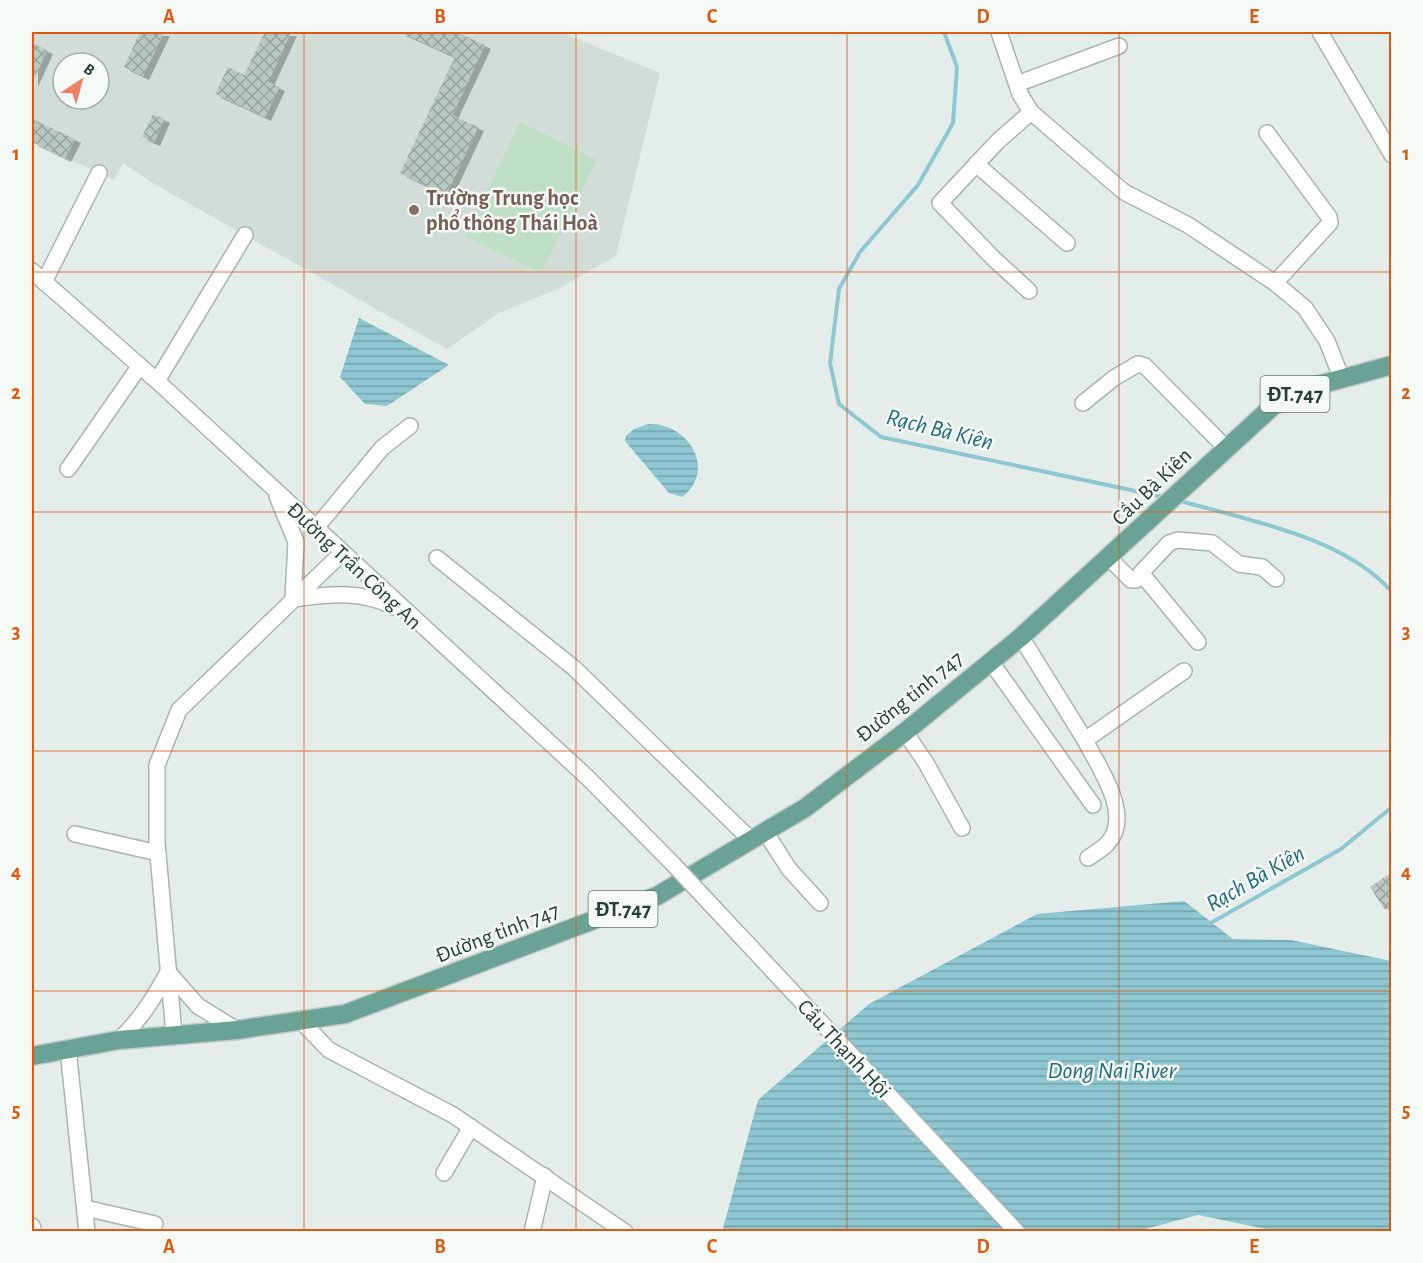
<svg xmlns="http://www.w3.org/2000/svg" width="1423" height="1263" viewBox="0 0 1423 1263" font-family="'Alegreya Sans',sans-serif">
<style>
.built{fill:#d2ddd8;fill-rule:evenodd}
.garden{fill:#bedec6}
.water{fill:url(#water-rules)}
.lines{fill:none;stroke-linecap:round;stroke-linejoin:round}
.stream{stroke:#8ec7d1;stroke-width:4}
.building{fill:url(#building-cross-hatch);filter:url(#shadow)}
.minor-casing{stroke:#a7b5b0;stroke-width:18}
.major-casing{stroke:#c2c9c7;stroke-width:21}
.minor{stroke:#fff;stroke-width:15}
.major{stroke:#6aa293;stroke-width:18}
.minor-bridge-casing{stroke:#a7b5b0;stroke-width:18;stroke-linecap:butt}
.minor-bridge{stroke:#fff;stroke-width:15}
.grid{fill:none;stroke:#de580e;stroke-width:1.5;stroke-opacity:0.55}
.education-dot{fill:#8d6e63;stroke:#f5faf7;stroke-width:2}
.labels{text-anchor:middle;stroke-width:5;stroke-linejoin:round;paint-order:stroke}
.shield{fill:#f5faf7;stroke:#637771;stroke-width:1.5}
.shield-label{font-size:21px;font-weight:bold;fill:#243f37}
.education-label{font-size:22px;font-weight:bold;fill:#785e54;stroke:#f5faf7;text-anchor:start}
.street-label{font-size:22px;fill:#243f37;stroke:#f5faf7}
.water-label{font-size:24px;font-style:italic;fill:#1f6b7a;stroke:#f5faf7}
.neatline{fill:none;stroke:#de580e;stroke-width:2}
.grid-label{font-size:20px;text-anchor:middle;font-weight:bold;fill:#de580e}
</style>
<defs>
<pattern id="water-rules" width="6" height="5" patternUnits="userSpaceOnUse" patternTransform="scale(1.5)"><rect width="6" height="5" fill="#8ec7d1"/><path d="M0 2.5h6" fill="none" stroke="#74a3aa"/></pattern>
<pattern id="building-cross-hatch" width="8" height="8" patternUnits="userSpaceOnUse" patternTransform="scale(1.5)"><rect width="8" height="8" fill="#b9c8c2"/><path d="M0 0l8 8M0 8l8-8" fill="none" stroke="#96a49e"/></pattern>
<filter id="shadow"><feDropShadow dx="6" dy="4" stdDeviation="0" flood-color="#0004"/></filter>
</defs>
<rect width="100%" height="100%" fill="#e4ede9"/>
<path class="built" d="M 32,32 L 561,32 L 660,73 L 616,256 L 560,288 L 499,313 L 447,349 L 156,185 L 123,163 L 114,180 L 32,142 ZM 63,63 L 99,63 L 99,99 L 63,99 Z"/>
<path class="garden" d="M 520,122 L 597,160 L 541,273 L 465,236 Z"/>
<g class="water">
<path d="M 359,318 L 449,365 L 387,406 L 365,404 L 340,377 Z"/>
<path d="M 648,424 C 691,423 716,472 682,497 L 669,493 L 625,441 L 626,436 L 634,429 Z"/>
<path d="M 1184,901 L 1233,939 L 1291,940 L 1391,961 L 1391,1231 L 1276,1231 L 1198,1215 L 1134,1232 L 722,1232 L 758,1100 L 869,1004 L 1037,914 Z"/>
</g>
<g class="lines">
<g class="stream">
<path d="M 944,32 L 957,67 L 953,123 L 918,185 L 860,252 L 839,289 L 830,363 L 839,404 L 881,437 L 1164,497"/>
<path d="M 1177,500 C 1246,520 1343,536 1392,592"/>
<path d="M 1209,924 L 1341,849 L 1392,807"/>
</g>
</g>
<g class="building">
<path d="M 140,32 L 164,32 L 143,76 L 124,67 Z"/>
<path d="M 265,32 L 291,32 L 268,82 L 279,87 L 265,117 L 215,94 L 228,67 L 244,75 Z"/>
<path d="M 400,32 L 457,32 L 485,45 L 452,115 L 478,127 L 446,195 L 400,173 L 455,57 Z"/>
<path d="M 32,43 L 47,50 L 32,83 Z"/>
<path d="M 153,114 L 164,119 L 154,142 L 142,137 Z"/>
<path d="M 32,119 L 75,139 L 65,158 L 32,142 Z"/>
<path d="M 1392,872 L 1392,906 L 1385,910 L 1370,887 Z"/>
</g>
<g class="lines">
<defs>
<g id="minor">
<path d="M 999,32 L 1020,94 L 1031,112 L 1124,192 L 1188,225 L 1275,283 L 1305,308 L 1327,341 L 1341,377"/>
<path d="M 1320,32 L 1392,155"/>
<path d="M 1017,84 L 1119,46"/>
<path d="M 1267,133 L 1329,217 L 1330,223 L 1275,283"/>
<path d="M 976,164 L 1067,243"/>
<path d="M 32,271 L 157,381 L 588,778 L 673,864"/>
<path d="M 44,282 L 99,173"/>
<path d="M 1029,291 L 993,258 L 940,203 L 998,141 L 1031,112"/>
<path d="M 157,381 L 245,235"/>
<path d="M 1083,403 L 1114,378 L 1138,364 L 1145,366 L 1226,448"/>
<path d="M 68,469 L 139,367"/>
<path d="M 277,496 L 296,542 L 293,599 C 328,594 362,590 394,607"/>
<path d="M 315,529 L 382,448 L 410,426"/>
<path d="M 437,558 L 574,668 L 752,841"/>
<path d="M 1109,558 L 1131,580 L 1136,580 L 1141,573 L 1198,642"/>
<path d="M 1141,573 L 1169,543 L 1178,540 L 1212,543 L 1239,564 L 1262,567 L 1276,579"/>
<path d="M 1021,637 L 1085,740 L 1184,671"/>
<path d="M 991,662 L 1093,805"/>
<path d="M 905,732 L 926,763 L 962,828"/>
<path d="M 1085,740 C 1099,768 1134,816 1107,844 C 1102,849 1094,854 1088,858"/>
<path d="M 766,833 L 789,869 L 820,903"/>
<path d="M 75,834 L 158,853"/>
<path d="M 299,1019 L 329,1050 L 453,1115 L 625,1232"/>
<path d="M 174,1034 L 157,843 L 157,765 L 179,710 L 342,553"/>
<path d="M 119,1040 C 141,1019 154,998 168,972 L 198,1006 L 237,1030"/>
<path d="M 68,1049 L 87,1232"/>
<path d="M 444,1173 L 471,1127"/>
<path d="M 85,1208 L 155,1224"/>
<path d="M 32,1226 L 33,1228"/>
<path d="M 532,1232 L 545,1176"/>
</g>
<path id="major" d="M 32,1056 L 119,1040 L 237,1030 L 345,1014 L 657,896 L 805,808 L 905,732 L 1021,637 L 1273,406 L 1304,389 L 1392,365"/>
</defs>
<use href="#minor" class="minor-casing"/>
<use href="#major" class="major-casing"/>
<use href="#minor" class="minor"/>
<use href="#major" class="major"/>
<defs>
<path id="minor-bridge" d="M 673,864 L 1017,1232"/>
</defs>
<use href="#minor-bridge" class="minor-bridge-casing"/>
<use href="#minor-bridge" class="minor-bridge"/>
</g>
<path class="grid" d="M 304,32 L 304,1232M 576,32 L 576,1232M 847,32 L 847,1232M 1119,32 L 1119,1232M 32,272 L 1392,272M 32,512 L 1392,512M 32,751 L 1392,751M 32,991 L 1392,991"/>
<circle class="education-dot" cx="414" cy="210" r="6"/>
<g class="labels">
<g class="shield">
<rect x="1260.5" y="376" width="69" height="36" rx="4.5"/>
<rect x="588.5" y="891" width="69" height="36" rx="4.5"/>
</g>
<g class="shield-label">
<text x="1295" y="401">ĐT.747</text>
<text x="623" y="916">ĐT.747</text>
</g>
<g class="education-label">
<text x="426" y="205">Trường Trung học<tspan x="426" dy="25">phổ thông Thái Hoà</tspan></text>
</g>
<g class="street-label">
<text transform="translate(1151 486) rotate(-44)" y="8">Cầu Bà Kiên</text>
<text transform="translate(355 565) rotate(43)" y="8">Đường Trần Công An</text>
<text transform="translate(909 696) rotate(-39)" y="8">Đường tỉnh 747</text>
<text transform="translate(497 932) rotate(-21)" y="8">Đường tỉnh 747</text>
<text transform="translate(845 1048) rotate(47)" y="8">Cầu Thạnh Hội</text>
</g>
<g class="water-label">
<text transform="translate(940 429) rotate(14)" y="8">Rạch Bà Kiên</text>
<text transform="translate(1255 878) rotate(-30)" y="8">Rạch Bà Kiên</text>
<text x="1112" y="1078">Dong Nai River</text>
</g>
</g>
<rect width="1423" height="1263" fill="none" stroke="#f5faf7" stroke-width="66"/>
<g transform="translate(81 81) rotate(36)"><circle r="28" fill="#f5faf7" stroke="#a1afaa" stroke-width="1.5"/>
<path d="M0-4.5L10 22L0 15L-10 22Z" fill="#ef8361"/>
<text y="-9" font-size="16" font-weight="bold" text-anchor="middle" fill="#243f37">B</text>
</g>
<rect x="33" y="33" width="1357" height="1197" class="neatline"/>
<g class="grid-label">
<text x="169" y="23">A</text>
<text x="440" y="23">B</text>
<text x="712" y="23">C</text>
<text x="983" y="23">D</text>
<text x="1254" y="23">E</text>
<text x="16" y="160">1</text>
<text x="1406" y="160">1</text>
<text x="16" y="399">2</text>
<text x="1406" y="399">2</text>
<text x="16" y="638">3</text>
<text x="1406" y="638">3</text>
<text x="16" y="878">4</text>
<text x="1406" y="878">4</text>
<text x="16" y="1117">5</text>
<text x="1406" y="1117">5</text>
<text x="169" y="1253">A</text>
<text x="440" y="1253">B</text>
<text x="712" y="1253">C</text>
<text x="983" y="1253">D</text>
<text x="1254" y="1253">E</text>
</g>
</svg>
